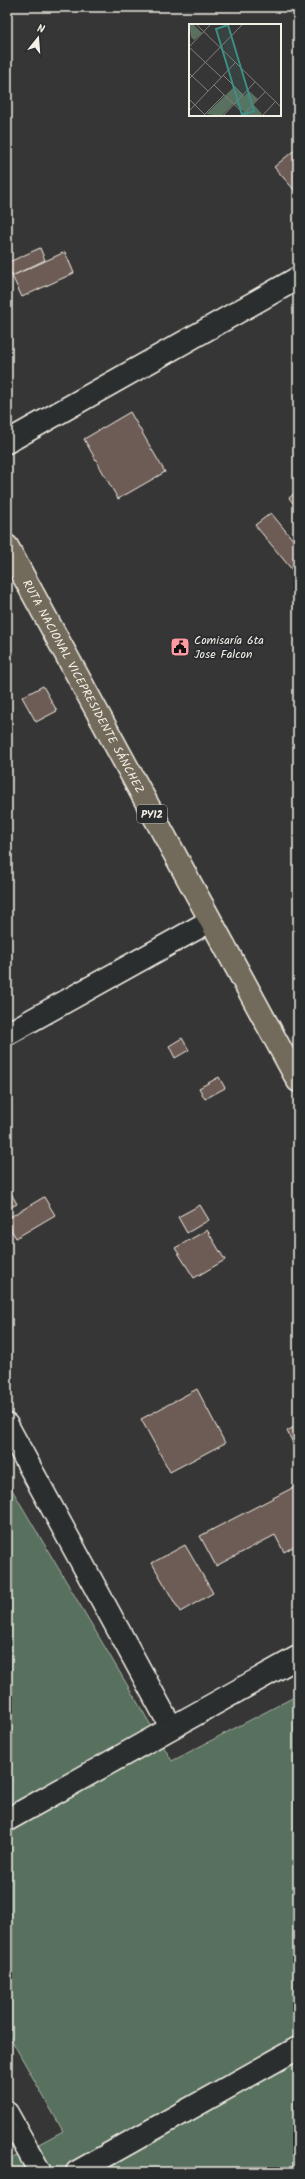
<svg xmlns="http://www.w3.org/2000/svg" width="305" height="2179" viewBox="0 0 305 2179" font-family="Kalam,sans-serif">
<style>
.green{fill:#59715e;stroke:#a6b1a3}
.building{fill:#6d5c55;stroke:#f4f1e8}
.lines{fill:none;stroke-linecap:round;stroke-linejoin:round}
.minor-casing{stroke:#f4f1e8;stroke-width:25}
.highway-casing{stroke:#f4f1e8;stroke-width:25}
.minor{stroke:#2a2d2e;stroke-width:22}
.highway{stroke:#726b5a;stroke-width:22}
.labels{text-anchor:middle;stroke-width:4;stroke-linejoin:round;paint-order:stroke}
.shield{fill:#2a2d2e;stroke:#b7b6b0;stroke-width:1}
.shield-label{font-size:11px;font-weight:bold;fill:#f4f1e8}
.poi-label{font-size:12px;fill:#f4f1e8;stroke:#2a2d2e;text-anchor:start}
.street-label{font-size:12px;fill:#f4f1e8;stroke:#2a2d2e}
.inset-road{fill:none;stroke:#83817d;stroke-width:1}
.view{fill:#3d8f86;fill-opacity:0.15;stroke:#3d8f86;stroke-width:2}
.inset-edge{fill:none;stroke:#f4f1e8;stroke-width:2}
</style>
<rect width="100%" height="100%" fill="#373636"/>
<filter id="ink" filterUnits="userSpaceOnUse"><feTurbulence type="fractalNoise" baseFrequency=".025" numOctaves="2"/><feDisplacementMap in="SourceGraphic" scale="8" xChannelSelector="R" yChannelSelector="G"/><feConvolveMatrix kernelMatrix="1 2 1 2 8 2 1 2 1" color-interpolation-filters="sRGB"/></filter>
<g filter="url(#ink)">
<path class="green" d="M 7,1481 L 172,1761 L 298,1695 L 298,2172 L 7,2172 L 7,2161 L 63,2131 L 7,2032 Z"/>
<g class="building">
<path d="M 298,147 L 298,191 L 297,193 L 274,167 Z"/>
<path d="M 40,248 L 45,260 L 12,276 L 7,263 Z"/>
<path d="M 65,252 L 74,273 L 22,297 L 12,276 Z"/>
<path d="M 130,412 L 165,472 L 118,499 L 84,439 Z"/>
<path d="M 298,490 L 298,509 L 289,498 Z"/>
<path d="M 271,513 L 298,546 L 298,577 L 255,525 Z"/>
<path d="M 43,686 L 57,711 L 36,722 L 22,697 Z"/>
<path d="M 182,1038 L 189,1050 L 175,1058 L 169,1046 Z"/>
<path d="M 219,1077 L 225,1088 L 205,1099 L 199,1088 Z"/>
<path d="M 7,1186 L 17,1204 L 7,1209 Z"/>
<path d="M 44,1197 L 55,1215 L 16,1238 L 7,1223 L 7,1219 Z"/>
<path d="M 200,1205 L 209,1220 L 187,1233 L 178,1217 Z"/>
<path d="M 207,1230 L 225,1260 L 194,1278 L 175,1248 Z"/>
<path d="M 197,1389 L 225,1443 L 170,1472 L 141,1419 Z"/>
<path d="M 298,1425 L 298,1453 L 287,1431 Z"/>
<path d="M 298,1485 L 298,1544 L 284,1552 L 275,1535 L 216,1566 L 200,1536 Z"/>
<path d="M 185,1545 L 213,1593 L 180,1612 L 152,1563 Z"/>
</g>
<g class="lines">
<defs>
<g id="minor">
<path d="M 7,442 L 298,278"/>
<path d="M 7,1034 L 210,921"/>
<path d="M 7,1425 L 171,1727"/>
<path d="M 7,1820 L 298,1657"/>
<path d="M 7,2113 L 40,2172"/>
<path d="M 77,2172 L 298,2048"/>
</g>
<g id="highway">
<path id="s1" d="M 7,546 L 298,1081"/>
</g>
</defs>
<use href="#minor" class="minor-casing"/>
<use href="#highway" class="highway-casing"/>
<use href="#minor" class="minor"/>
<use href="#highway" class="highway"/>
</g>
</g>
<defs>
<symbol id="civic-square" viewBox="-11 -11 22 22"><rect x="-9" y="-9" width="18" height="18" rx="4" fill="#ff9aa2" stroke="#2a2d2e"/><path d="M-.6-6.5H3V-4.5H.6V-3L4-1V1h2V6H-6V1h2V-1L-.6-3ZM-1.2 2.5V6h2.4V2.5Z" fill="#111"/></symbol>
</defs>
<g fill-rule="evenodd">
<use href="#civic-square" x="169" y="636" width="22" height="22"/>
</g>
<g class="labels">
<rect class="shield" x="137" y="805" width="30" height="18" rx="3"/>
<g class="shield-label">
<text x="152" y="818">PY12</text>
</g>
<g class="poi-label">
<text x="194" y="644">Comisaría 6ta<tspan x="194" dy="14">Jose Falcon</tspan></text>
</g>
<g class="street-label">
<text dy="4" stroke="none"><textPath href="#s1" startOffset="160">RUTA NACIONAL VICEPRESIDENTE SÁNCHEZ</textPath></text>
</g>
</g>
<g transform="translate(189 24)">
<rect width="92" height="92" fill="#373636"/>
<path d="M 0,0 L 4,0 L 13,9 L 5,16 L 2,13 ZM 45,63 L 55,72 L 60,67 L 69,75 L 64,80 L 73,90 L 71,92 L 51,92 L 55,88 L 45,79 L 33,92 L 17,90 Z" fill="#59715e"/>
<path class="inset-road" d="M 7,0 L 92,83M 0,23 L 32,53M 0,23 L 22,0M 0,49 L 19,67M 34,51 L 54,71M 0,55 L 54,0M 25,61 L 57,92M 0,75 L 16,91M 0,87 L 46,39M 16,90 L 35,71M 55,90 L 76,68M 34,92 L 66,58M 73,92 L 86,78"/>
<path class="view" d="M 39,1 L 65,87 L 53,91 L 27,5 Z"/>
<rect width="92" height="92" class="inset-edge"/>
</g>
<rect width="305" height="2179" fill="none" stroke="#2a2d2e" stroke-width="24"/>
<rect x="12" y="12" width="281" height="2155" fill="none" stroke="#f4f1e8" stroke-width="1.5" filter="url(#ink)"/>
<g transform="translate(38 38) rotate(17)" stroke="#2a2d2e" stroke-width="3" paint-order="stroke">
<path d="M0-3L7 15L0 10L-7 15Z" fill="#f4f1e8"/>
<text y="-6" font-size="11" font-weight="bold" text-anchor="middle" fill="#f4f1e8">N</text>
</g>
</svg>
